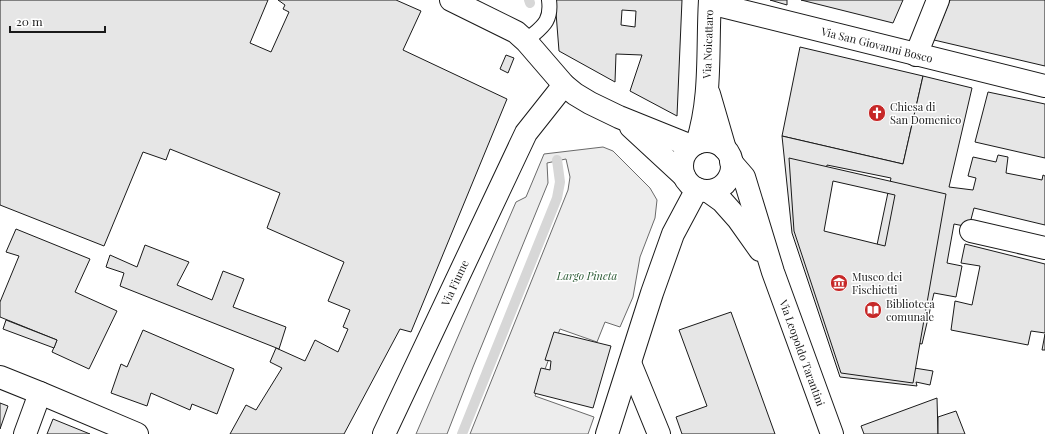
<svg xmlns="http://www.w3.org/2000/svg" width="1045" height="434" viewBox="0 0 1045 434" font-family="'Playfair Display',serif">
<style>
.green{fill:#ededed;stroke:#6a6a6a}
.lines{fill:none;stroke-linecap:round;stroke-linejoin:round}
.stream{stroke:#d7d7d7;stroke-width:10}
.building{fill:#e6e6e6;stroke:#1a1a1a;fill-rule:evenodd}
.lane-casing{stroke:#1a1a1a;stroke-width:16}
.street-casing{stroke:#1a1a1a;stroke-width:24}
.secondary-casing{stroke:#1a1a1a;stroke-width:24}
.lane{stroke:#fff;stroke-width:14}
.street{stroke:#fff;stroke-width:22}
.secondary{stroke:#fff;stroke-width:22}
.labels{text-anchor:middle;stroke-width:3;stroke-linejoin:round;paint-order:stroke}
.street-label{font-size:11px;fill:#1a1a1a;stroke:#fff}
.poi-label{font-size:11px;fill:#1a1a1a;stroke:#fff;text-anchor:start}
.park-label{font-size:11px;font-style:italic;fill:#2b5a34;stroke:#fff}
</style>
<rect width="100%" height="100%" fill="#fff"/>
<path class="green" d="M 603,147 L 613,151 L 650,188 L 657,200 L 655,218 L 640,257 L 633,297 L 620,327 L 605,322 L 597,342 L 560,329 L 535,396 L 594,417 L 588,434 L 470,434 L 568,190 L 570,177 L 566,159 L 547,163 L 548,183 L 473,367 L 447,434 L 416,434 L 516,202 L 526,197 L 544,154 Z"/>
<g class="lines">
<g class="stream">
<path d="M 529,0 L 530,3"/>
<path d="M 462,434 L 557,198 L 560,182 L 557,160"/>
</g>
</g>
<g class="building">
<path d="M 0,0 L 268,0 L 250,43 L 271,52 L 289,12 L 283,9 L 285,5 L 278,0 L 396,0 L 421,11 L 403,50 L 507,99 L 411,332 L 400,329 L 344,434 L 230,434 L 246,405 L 256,410 L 282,368 L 270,362 L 276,348 L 305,361 L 315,340 L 338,352 L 348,329 L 343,327 L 350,310 L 328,301 L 344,262 L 267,228 L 280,193 L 170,149 L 166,160 L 143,152 L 104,246 L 0,205 Z"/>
<path d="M 555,0 L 682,0 L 677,116 L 630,91 L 642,55 L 616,54 L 615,82 L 559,51 ZM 622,10 L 636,11 L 635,27 L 621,25 Z"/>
<path d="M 770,0 L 787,0 L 787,5 Z"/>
<path d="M 801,0 L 903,0 L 893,23 Z"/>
<path d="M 950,0 L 1045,0 L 1045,66 L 934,40 Z"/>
<path d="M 800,47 L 923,76 L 903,164 L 782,136 Z"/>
<path d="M 506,55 L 514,58 L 508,73 L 500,69 Z"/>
<path d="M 923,76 L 972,88 L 949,187 L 973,190 L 976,178 L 968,176 L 973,157 L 996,162 L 998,155 L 1008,157 L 1006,173 L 1042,180 L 1043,175 L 1045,176 L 1045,225 L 974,208 L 969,227 L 954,224 L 947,263 L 962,266 L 956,297 L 934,293 L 922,344 L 912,342 L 908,367 L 933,371 L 930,385 L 916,382 L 917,386 L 840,377 L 792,233 L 782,136 L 903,164 ZM 827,165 L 891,178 L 877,245 L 815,232 Z"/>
<path d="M 988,92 L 1045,104 L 1045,158 L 975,142 Z"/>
<path d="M 789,158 L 946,194 L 913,383 L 841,373 L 794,231 ZM 833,181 L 895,195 L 885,246 L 824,231 Z"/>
<path d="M 16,229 L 90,259 L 75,292 L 117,311 L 89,369 L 52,352 L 57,340 L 0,317 L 0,302 L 19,256 L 6,252 Z"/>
<path d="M 965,244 L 1045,264 L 1045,333 L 1031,331 L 1028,345 L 951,330 L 955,301 L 972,305 L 980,266 L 961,263 Z"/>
<path d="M 145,245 L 189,262 L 177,285 L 212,300 L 223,271 L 244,279 L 233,307 L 286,327 L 279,349 L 120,286 L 124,273 L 106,267 L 110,255 L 137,267 Z"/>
<path d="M 731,312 L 775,434 L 682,434 L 676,417 L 707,406 L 679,330 Z"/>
<path d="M 6,320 L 57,340 L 54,348 L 3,329 Z"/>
<path d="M 143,330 L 234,369 L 217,414 L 192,404 L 190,410 L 151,393 L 147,406 L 111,393 L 121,364 L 127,367 Z"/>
<path d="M 554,332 L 611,346 L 593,408 L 534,393 L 541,368 L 550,370 L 551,361 L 545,360 Z"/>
<path d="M 1045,334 L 1045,350 L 1042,350 Z"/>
<path d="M 937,398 L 938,434 L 864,434 L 861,426 Z"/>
<path d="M 0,403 L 8,406 L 0,429 Z"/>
<path d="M 956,411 L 965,434 L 938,434 L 938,417 Z"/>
<path d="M 53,419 L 90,434 L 47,434 Z"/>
</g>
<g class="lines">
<defs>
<path id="lane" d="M 526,41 C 541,27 552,23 549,0"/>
<g id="street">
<path d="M 710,3 L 1045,86"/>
<path d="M 916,55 L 938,0"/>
<path d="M 971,231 L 1045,248"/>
<path d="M 630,363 L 659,434"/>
<path d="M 0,377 L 40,393 L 137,434"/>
<path d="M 25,434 L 40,393"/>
<path d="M 384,434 L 526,133 L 564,85"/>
<path d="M 607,434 L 652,293 L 673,234 L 697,189"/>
</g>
<g id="secondary">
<path d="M 451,0 L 516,32 L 526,41 L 564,85 L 575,94 L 590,103 L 619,117 L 691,146"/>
<path d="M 709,94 L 725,149"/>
<path d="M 631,127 L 684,176"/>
<circle cx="707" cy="166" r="25"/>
<path d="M 697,143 C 712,97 707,48 710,0"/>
<path d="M 731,162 L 744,177 L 773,272 L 832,434"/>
<path d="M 708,191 L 722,201 L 738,219 L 760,250"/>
</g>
</defs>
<use href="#lane" class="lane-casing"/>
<use href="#street" class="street-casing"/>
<use href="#secondary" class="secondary-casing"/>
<use href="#lane" class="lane"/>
<use href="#street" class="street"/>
<use href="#secondary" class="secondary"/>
</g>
<defs>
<symbol id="church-disc" viewBox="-11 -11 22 22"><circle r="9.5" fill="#c62828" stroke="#fff"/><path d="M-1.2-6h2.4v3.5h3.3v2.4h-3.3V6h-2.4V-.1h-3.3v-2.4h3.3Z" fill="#fff"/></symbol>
<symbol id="museum-disc" viewBox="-11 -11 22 22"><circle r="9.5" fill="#c62828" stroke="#fff"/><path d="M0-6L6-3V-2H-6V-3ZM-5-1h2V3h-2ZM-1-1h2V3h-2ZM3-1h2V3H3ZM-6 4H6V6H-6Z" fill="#fff"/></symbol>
<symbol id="library-disc" viewBox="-11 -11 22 22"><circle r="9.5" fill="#c62828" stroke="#fff"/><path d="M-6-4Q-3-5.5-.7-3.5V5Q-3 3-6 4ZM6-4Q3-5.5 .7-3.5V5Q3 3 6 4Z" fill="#fff"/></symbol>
</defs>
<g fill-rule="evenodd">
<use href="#church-disc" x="867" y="103" width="20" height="20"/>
<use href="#museum-disc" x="829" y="273" width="20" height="20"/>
<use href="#library-disc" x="863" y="300" width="20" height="20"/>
</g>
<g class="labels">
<g class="street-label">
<text transform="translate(708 44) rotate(-88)" y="4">Via Noicattaro</text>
<text transform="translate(877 45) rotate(14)" y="4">Via San Giovanni Bosco</text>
<text transform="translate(455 283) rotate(-65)" y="4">Via Fiume</text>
<text transform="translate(802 353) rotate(70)" y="4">Via Leopoldo Tarantini</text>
</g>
<g class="poi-label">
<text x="890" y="111">Chiesa di<tspan x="890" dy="13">San Domenico</tspan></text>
<text x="852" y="281">Museo dei<tspan x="852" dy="13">Fischietti</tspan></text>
<text x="886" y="308">Biblioteca<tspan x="886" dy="13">comunale</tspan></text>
</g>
<g class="park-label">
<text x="587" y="280">Largo Pineta</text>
</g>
</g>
<path d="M10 26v6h95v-6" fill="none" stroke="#1a1a1a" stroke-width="2"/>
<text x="16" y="26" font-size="12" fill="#1a1a1a" stroke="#ffffff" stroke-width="3" paint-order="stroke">20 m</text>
</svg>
